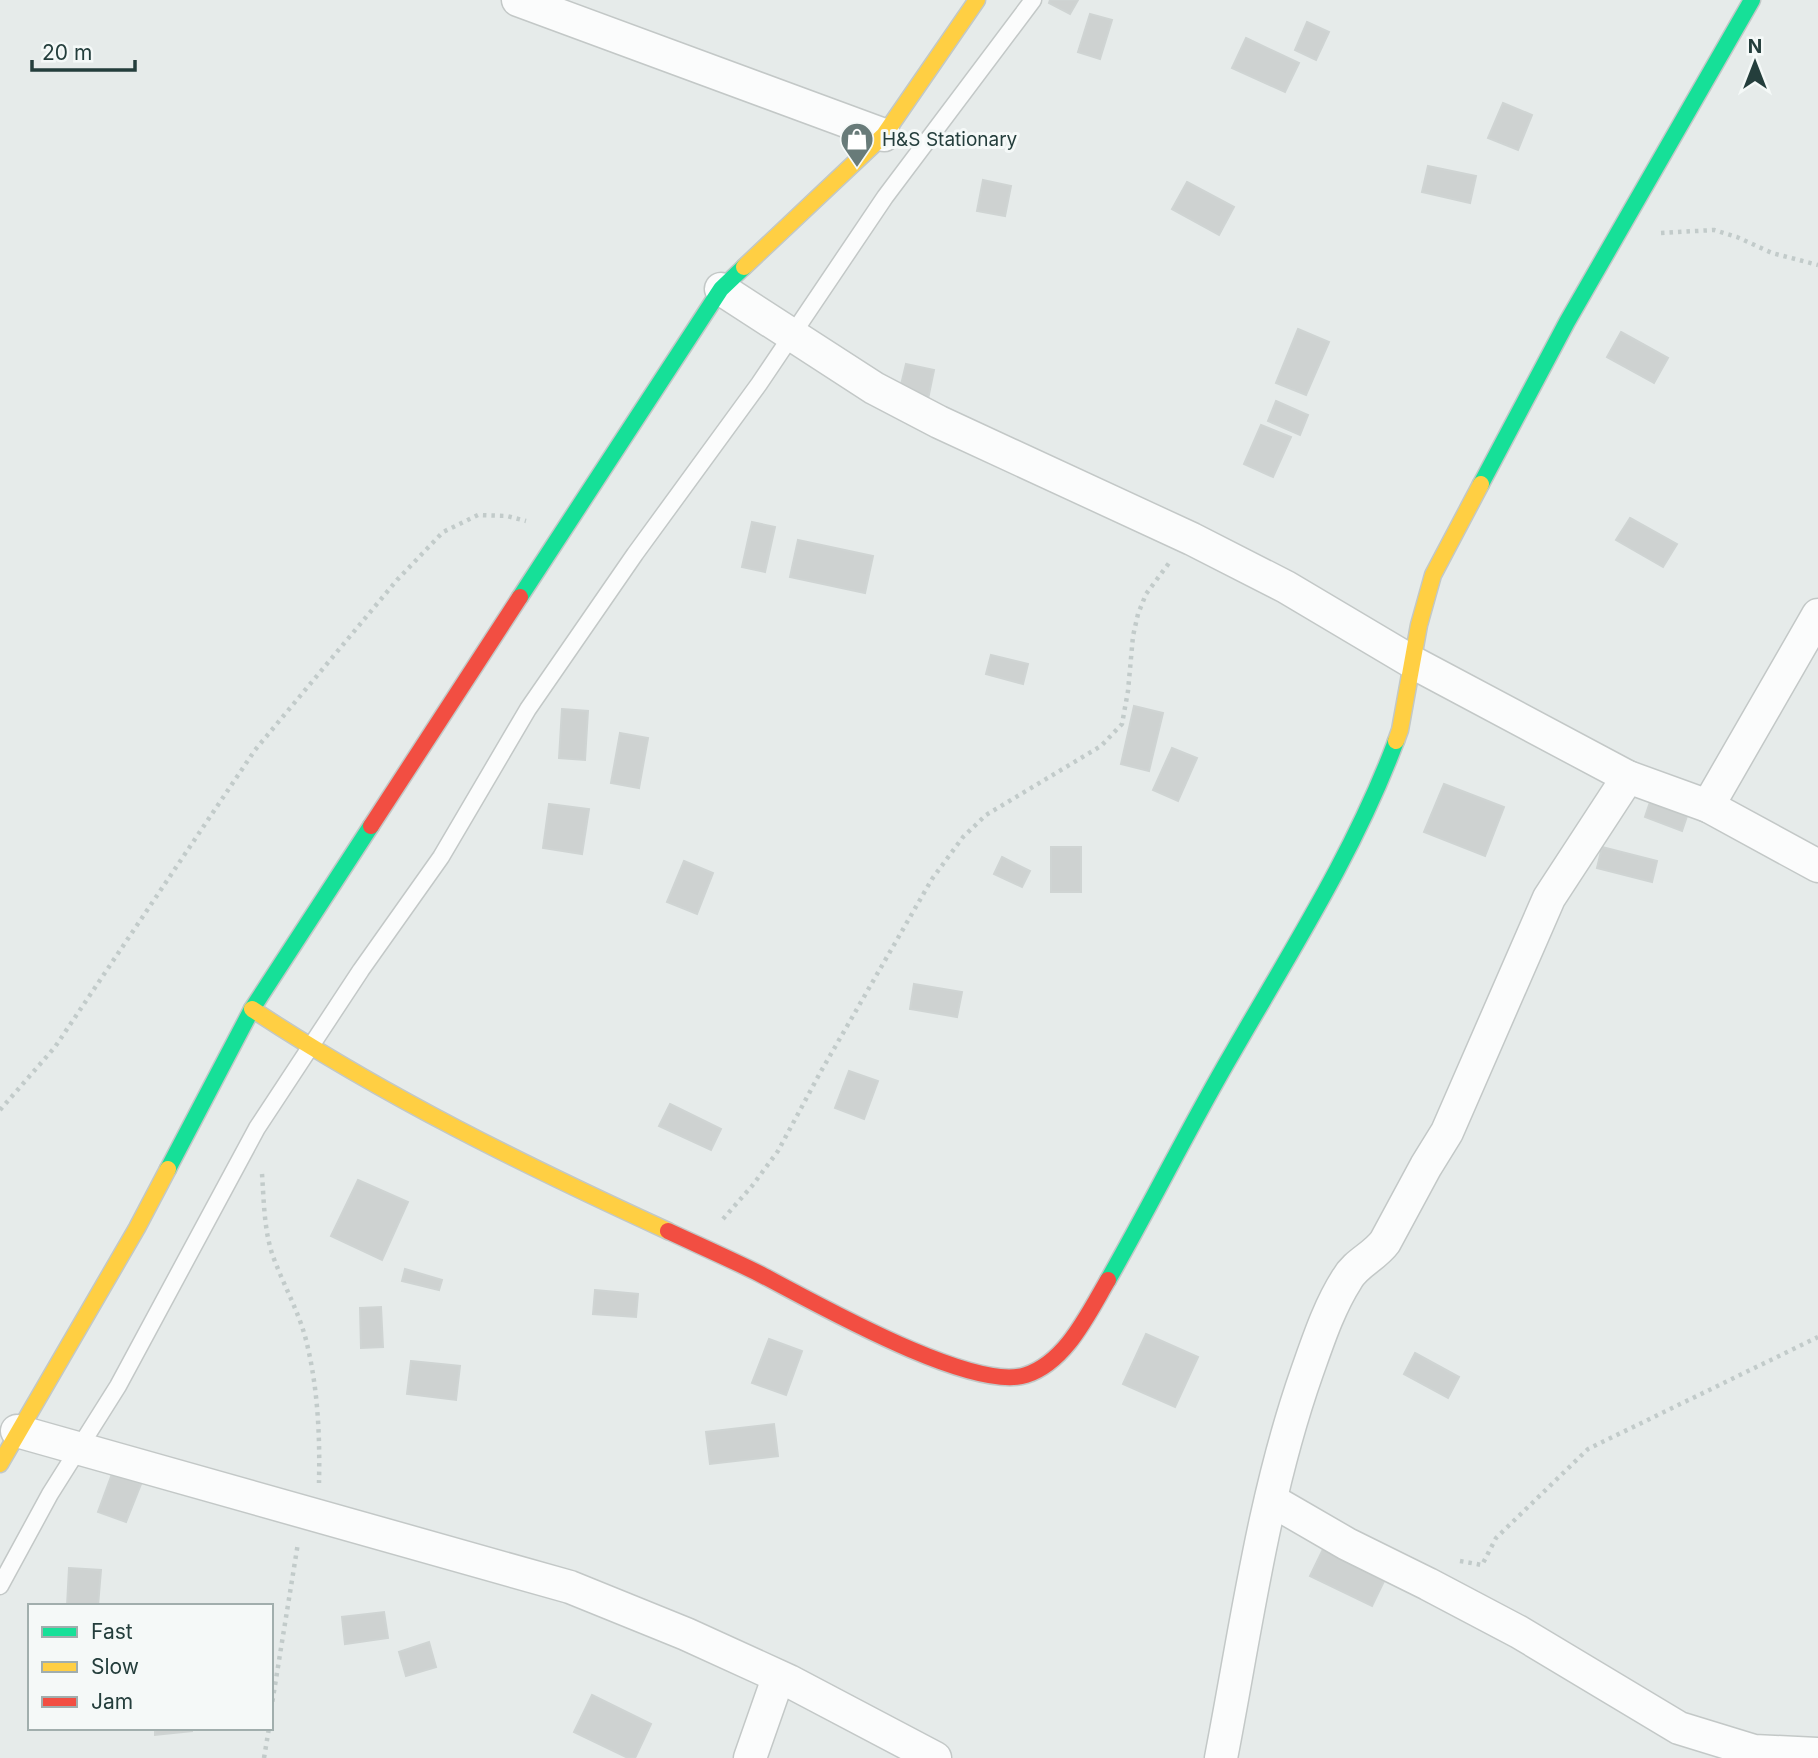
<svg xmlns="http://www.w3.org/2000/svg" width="1818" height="1758" viewBox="0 0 1818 1758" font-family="Inter,sans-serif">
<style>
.building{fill:#ced2d1;stroke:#cfd4d3;stroke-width:2}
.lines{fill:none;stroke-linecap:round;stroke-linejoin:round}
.lane-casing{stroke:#c3c8c7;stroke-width:19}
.street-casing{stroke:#c3c8c7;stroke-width:35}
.fast-casing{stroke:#c2c8c7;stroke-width:19}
.slow-casing{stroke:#c2c8c7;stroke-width:19}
.jam-casing{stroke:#c2c8c7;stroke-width:19}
.path{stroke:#c2cbca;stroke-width:4.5;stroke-dasharray:3.5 5;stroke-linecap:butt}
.lane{stroke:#fbfcfc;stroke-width:16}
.street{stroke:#fbfcfc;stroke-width:32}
.fast{stroke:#16e098;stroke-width:16}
.slow{stroke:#ffcf43;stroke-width:16}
.jam{stroke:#f24e42;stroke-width:16}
.labels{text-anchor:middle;stroke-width:6;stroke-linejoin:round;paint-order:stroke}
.poi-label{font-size:19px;fill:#243e3c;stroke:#f5f9f8;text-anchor:start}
</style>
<rect width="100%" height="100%" fill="#e6ebea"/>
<g class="building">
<path d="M 1050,0 L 1078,0 L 1070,14 L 1049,3 Z"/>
<path d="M 1090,14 L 1112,20 L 1100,59 L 1078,52 Z"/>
<path d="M 1307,22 L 1329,32 L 1316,60 L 1295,50 Z"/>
<path d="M 1246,38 L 1299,63 L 1285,92 L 1232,68 Z"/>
<path d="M 1503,103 L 1532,115 L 1518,150 L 1488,138 Z"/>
<path d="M 1428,166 L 1476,176 L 1470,203 L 1422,192 Z"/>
<path d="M 983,180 L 1011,186 L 1005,216 L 977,211 Z"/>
<path d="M 1187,182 L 1234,207 L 1219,235 L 1172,209 Z"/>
<path d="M 1298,329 L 1329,342 L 1306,395 L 1276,383 Z"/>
<path d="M 1621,332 L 1668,358 L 1654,383 L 1607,357 Z"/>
<path d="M 906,364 L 934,370 L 928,399 L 899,393 Z"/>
<path d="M 1276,401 L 1308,415 L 1300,435 L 1268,421 Z"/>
<path d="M 1261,425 L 1291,437 L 1273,477 L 1244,464 Z"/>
<path d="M 1630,518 L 1677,544 L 1663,567 L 1616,540 Z"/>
<path d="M 752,522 L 775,527 L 765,572 L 742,567 Z"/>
<path d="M 798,540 L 873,556 L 865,593 L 790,577 Z"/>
<path d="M 991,655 L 1028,664 L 1023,684 L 986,674 Z"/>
<path d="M 1134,706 L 1163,713 L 1149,771 L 1121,764 Z"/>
<path d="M 562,709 L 588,711 L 585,760 L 559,758 Z"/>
<path d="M 620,733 L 648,738 L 639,788 L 611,783 Z"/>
<path d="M 1172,748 L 1197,758 L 1178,801 L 1153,790 Z"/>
<path d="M 1444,784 L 1504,807 L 1485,856 L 1424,832 Z"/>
<path d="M 1650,802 L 1687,816 L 1682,831 L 1645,817 Z"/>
<path d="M 549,804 L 589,809 L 582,854 L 543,848 Z"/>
<rect x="1051" y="847" width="30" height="45"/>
<path d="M 1602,847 L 1657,861 L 1652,882 L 1597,868 Z"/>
<path d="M 1002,857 L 1030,871 L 1022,887 L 994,874 Z"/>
<path d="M 684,861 L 713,873 L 697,914 L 667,902 Z"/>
<path d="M 914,984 L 962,992 L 957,1017 L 910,1009 Z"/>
<path d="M 849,1071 L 878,1081 L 864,1119 L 835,1108 Z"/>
<path d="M 670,1104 L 721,1129 L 711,1150 L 659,1126 Z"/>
<path d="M 358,1180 L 408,1202 L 382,1260 L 331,1236 Z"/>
<path d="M 405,1269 L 442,1280 L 439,1290 L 402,1281 Z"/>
<path d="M 595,1290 L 638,1294 L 636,1317 L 593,1314 Z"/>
<path d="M 381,1307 L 383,1347 L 361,1348 L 360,1308 Z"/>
<path d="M 1146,1334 L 1198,1357 L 1175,1407 L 1123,1384 Z"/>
<path d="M 769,1339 L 802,1351 L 786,1395 L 752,1383 Z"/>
<path d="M 1415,1353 L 1459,1377 L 1448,1398 L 1404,1374 Z"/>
<path d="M 411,1361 L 460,1366 L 456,1400 L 407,1394 Z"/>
<path d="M 774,1424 L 778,1456 L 710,1464 L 706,1432 Z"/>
<path d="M 112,1474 L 141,1484 L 126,1522 L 98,1512 Z"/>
<path d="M 1326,1543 L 1388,1573 L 1372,1606 L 1310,1576 Z"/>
<path d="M 69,1568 L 101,1570 L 98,1606 L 67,1606 Z"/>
<path d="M 384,1612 L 388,1638 L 345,1644 L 342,1617 Z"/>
<path d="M 429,1642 L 436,1667 L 406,1676 L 399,1652 Z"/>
<path d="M 592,1695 L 651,1724 L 635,1758 L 628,1758 L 574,1732 Z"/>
<path d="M 155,1728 L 192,1728 L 192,1731 L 155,1735 Z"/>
</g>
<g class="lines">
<defs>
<path id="lane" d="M 0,1586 L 50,1494 L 118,1386 L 257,1128 L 361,970 L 441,857 L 528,709 L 635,554 L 759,384 L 885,197 L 1033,0"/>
<g id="street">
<path d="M 518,0 L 884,135"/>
<path d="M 721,289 L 874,388 L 939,422 L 1192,539 L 1286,587 L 1414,663 L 1628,777 L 1708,806 L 1818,866"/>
<path d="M 1708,806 L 1818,615"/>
<path d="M 17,1431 L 570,1587 L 686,1634 L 789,1681 L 935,1758"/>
<path d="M 1271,1500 L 1347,1544 L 1428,1584 L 1519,1632 L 1679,1728 L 1754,1751 L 1818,1754"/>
<path d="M 750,1758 L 778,1678"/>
<path d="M 1221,1758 C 1246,1629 1263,1497 1307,1372 C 1318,1341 1329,1307 1347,1279 C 1356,1263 1374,1257 1385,1242 L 1426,1166 L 1447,1132 L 1549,898 L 1628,777"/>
</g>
<g id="fast">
<path d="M 1481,484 L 1567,322 L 1752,0"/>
<path d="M 520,597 L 721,289 L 744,267"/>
<path d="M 168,1169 L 252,1009 L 371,826"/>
<path d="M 1108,1280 C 1151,1205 1189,1127 1233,1052 C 1291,951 1355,851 1396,741"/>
</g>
<g id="slow">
<path d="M 744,267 L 884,135 L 977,0"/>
<path d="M 1396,741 L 1400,730 L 1419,625 L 1433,575 L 1481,484"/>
<path d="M 252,1009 C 384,1096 524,1165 668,1231"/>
<path d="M 0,1464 L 137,1228 L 168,1169"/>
</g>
<g id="jam">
<path d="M 371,826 L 520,597"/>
<path d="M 668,1231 C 698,1245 730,1259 760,1274 C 812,1301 972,1393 1026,1375 C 1066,1362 1088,1314 1108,1280"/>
</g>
</defs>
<use href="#lane" class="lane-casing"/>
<use href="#street" class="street-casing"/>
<use href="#fast" class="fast-casing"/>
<use href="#slow" class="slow-casing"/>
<use href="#jam" class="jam-casing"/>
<g class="path">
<path d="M 1661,233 L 1714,230 L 1737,237 L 1772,253 L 1818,265"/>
<path d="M 0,1110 L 55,1047 L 255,750 L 397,580 L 443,532 L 478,515 L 507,516 L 526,521"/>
<path d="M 262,1174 C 264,1202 264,1233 274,1259 C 285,1288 300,1314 307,1344 C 318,1390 320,1436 319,1483"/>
<path d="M 723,1219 L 752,1186 L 778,1151 L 820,1073 L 932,879 L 963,837 L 986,815 L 1101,746 L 1122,724 L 1128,691 L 1133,636 L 1138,614 L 1146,594 L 1169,563"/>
<path d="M 1460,1561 L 1482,1565 L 1496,1538 L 1588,1449 L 1818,1337"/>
<path d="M 271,1710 L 298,1543"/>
<path d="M 264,1758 L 269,1728"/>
</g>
<use href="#lane" class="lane"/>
<use href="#street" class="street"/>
<use href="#fast" class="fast"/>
<use href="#slow" class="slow"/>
<use href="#jam" class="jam"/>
</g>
<defs>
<symbol id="shop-pin" viewBox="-11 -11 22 30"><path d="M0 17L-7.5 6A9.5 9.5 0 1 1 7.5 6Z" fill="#687b79" stroke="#f5f9f8"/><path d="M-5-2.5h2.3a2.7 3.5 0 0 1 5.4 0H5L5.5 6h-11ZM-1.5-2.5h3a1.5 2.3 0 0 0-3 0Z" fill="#fff"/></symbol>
</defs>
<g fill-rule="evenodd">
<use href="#shop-pin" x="838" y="120" width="38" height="52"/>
</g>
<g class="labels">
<g class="poi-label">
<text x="882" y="146">H&amp;S Stationary</text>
</g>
</g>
<rect x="28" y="1604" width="245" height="126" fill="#f5f9f8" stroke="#a1aead" stroke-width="2"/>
<rect x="42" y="1627" width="35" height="10" fill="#16e098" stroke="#a1aead" stroke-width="2"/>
<text x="91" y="1639" font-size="21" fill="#243e3c">Fast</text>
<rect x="42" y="1662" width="35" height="10" fill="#ffcf43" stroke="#a1aead" stroke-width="2"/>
<text x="91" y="1674" font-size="21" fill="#243e3c">Slow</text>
<rect x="42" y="1697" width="35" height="10" fill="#f24e42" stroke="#a1aead" stroke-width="2"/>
<text x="91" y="1709" font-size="21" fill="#243e3c">Jam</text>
<g transform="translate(1755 63)" stroke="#f5f9f8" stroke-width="5" paint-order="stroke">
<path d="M0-5L12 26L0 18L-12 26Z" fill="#243e3c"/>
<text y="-10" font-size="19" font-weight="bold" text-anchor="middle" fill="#243e3c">N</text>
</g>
<path d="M32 60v10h103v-10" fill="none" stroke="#243e3c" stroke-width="3.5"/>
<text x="42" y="60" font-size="21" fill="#243e3c" stroke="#f5f9f8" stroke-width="5" paint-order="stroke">20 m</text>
</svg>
